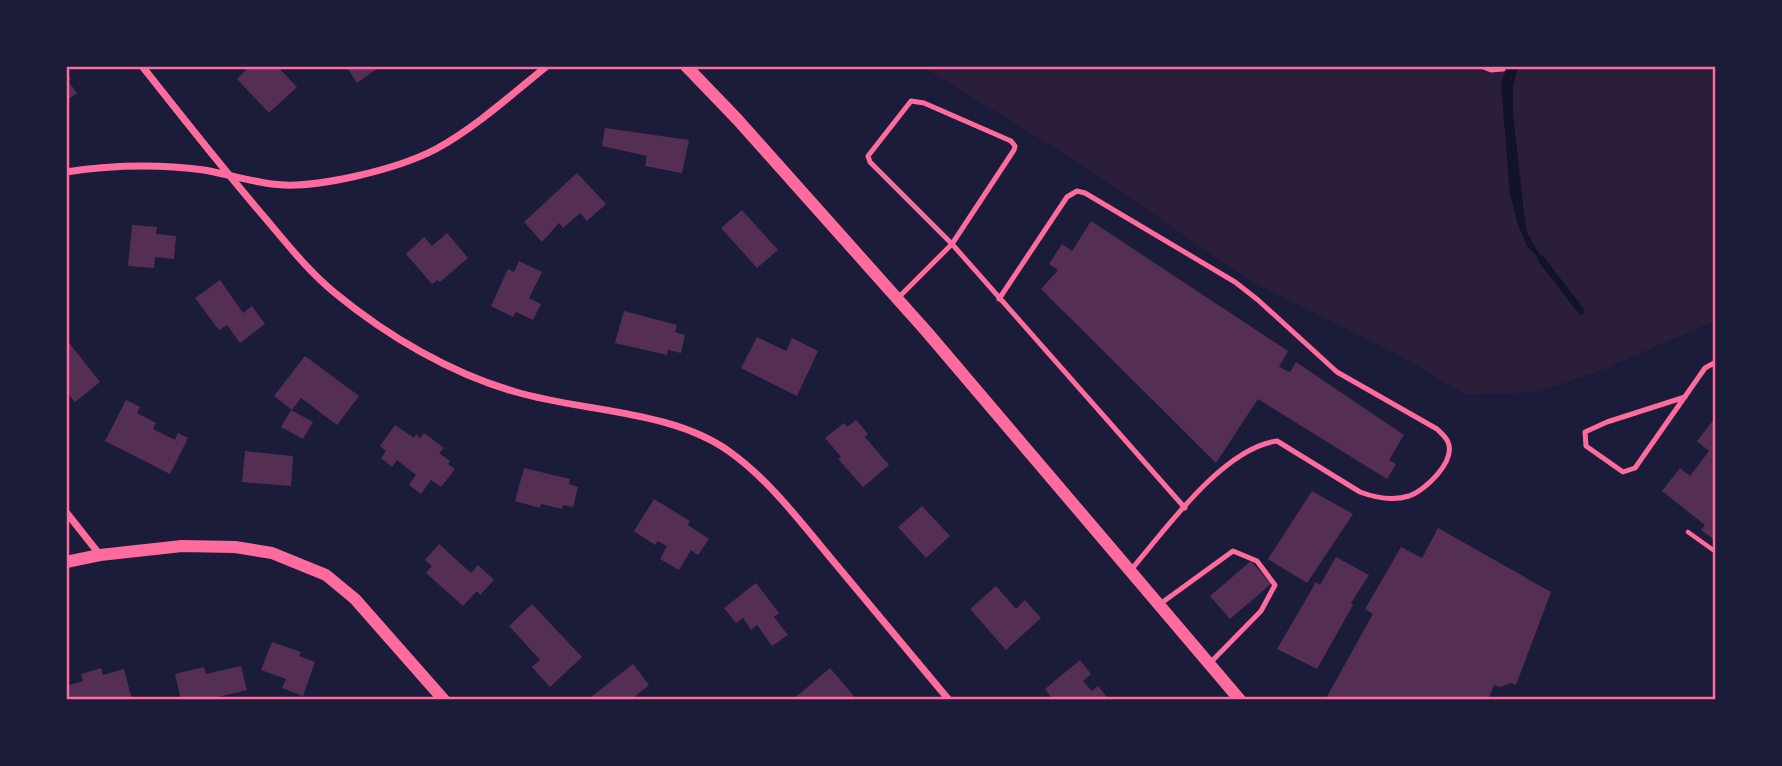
<svg xmlns="http://www.w3.org/2000/svg" width="1782" height="766" viewBox="0 0 1782 766" font-family="Lato,sans-serif">
<style>
.green{fill:#2a1e3b}
.water{fill:#12122b}
.lines{fill:none;stroke-linecap:round;stroke-linejoin:round}
.stream{stroke:#12122b;stroke-width:7}
.building{fill:#542f53}
.path{stroke:#ff6b9d;stroke-width:4.5}
.service{stroke:#ff6b9d;stroke-width:5}
.minor{stroke:#ff6b9d;stroke-width:7}
.tertiary{stroke:#ff6b9d;stroke-width:12}
.neatline{fill:none;stroke:#ff6b9d;stroke-width:2.5}
</style>
<rect width="100%" height="100%" fill="#1b1b3a"/>
<path class="green" d="M 923,67 L 1715,67 L 1715,321 L 1599,371 L 1538,392 L 1466,395 L 1399,355 L 1254,283 L 1076,161 Z"/>
<path class="water" d="M 1507,67 L 1518,67 L 1513,86 L 1513,114 L 1525,221 L 1527,232 L 1545,265 L 1527,246 L 1518,225 L 1510,195 L 1501,84 Z"/>
<g class="lines">
<path class="stream" d="M 1541,259 L 1581,311"/>
</g>
<g class="building">
<path d="M 250,66 L 277,66 L 297,87 L 269,113 L 237,79 Z"/>
<path d="M 346,66 L 381,66 L 357,83 Z"/>
<path d="M 66,73 L 71,79 L 68,81 L 77,93 L 66,101 Z"/>
<path d="M 605,128 L 689,140 L 682,173 L 645,166 L 647,156 L 602,146 Z"/>
<path d="M 577,173 L 606,204 L 587,221 L 580,213 L 563,228 L 559,223 L 542,242 L 524,222 Z"/>
<path d="M 742,210 L 778,250 L 757,268 L 721,228 Z"/>
<path d="M 1091,221 L 1288,351 L 1279,367 L 1290,372 L 1296,362 L 1404,435 L 1389,460 L 1396,464 L 1387,479 L 1258,399 L 1216,463 L 1041,289 L 1058,270 L 1049,264 L 1062,244 L 1072,251 Z"/>
<path d="M 132,225 L 157,227 L 156,234 L 176,236 L 174,259 L 155,257 L 154,268 L 128,266 Z"/>
<path d="M 447,233 L 468,258 L 440,282 L 437,280 L 432,284 L 406,254 L 424,237 L 432,246 Z"/>
<path d="M 519,261 L 542,272 L 529,298 L 541,304 L 533,320 L 516,312 L 513,317 L 491,306 L 508,269 L 514,272 Z"/>
<path d="M 220,280 L 243,313 L 252,306 L 265,324 L 240,343 L 227,325 L 219,330 L 195,298 Z"/>
<path d="M 624,311 L 677,325 L 675,332 L 685,335 L 681,353 L 668,350 L 667,355 L 615,343 Z"/>
<path d="M 757,337 L 786,351 L 792,338 L 818,351 L 797,396 L 741,368 Z"/>
<path d="M 66,339 L 100,382 L 75,402 L 66,391 Z"/>
<path d="M 305,356 L 359,396 L 337,425 L 301,398 L 292,410 L 274,396 Z"/>
<path d="M 126,400 L 140,407 L 137,413 L 156,423 L 153,429 L 175,440 L 178,433 L 188,438 L 170,474 L 105,441 Z"/>
<path d="M 291,410 L 313,422 L 303,439 L 281,427 Z"/>
<path d="M 1716,417 L 1716,541 L 1701,530 L 1705,525 L 1662,491 L 1680,468 L 1690,476 L 1709,451 L 1697,441 Z"/>
<path d="M 856,420 L 868,434 L 865,437 L 889,465 L 863,487 L 838,459 L 841,457 L 825,438 L 844,423 L 847,427 Z"/>
<path d="M 395,425 L 414,438 L 416,434 L 420,438 L 424,433 L 444,448 L 439,453 L 450,461 L 448,464 L 455,469 L 441,487 L 431,480 L 421,494 L 409,485 L 416,475 L 397,460 L 392,467 L 381,458 L 386,451 L 380,446 Z"/>
<path d="M 245,451 L 293,456 L 291,486 L 242,482 Z"/>
<path d="M 524,468 L 570,479 L 569,484 L 578,487 L 573,507 L 563,505 L 562,509 L 541,504 L 540,508 L 515,501 Z"/>
<path d="M 1312,491 L 1353,514 L 1307,583 L 1268,559 Z"/>
<path d="M 654,499 L 690,521 L 688,525 L 709,539 L 698,555 L 691,550 L 679,570 L 660,559 L 667,546 L 658,541 L 655,545 L 634,531 Z"/>
<path d="M 922,506 L 950,536 L 926,558 L 898,527 Z"/>
<path d="M 1438,528 L 1551,592 L 1516,685 L 1511,683 L 1500,687 L 1494,685 L 1488,700 L 1325,700 L 1373,614 L 1365,609 L 1401,547 L 1422,558 Z"/>
<path d="M 439,544 L 471,573 L 478,565 L 494,580 L 480,595 L 477,591 L 463,606 L 426,573 L 432,566 L 425,560 Z"/>
<path d="M 1336,557 L 1369,575 L 1351,603 L 1353,605 L 1317,669 L 1277,649 L 1316,582 L 1320,585 Z"/>
<path d="M 1251,561 L 1271,584 L 1230,619 L 1210,596 Z"/>
<path d="M 756,583 L 779,613 L 774,617 L 788,635 L 772,646 L 757,625 L 751,630 L 743,618 L 736,623 L 724,608 Z"/>
<path d="M 996,586 L 1016,609 L 1025,600 L 1041,618 L 1006,650 L 970,609 Z"/>
<path d="M 532,604 L 582,657 L 550,687 L 532,667 L 540,660 L 509,626 Z"/>
<path d="M 272,642 L 301,652 L 299,656 L 315,662 L 303,696 L 282,688 L 286,679 L 261,670 Z"/>
<path d="M 1080,660 L 1091,674 L 1083,681 L 1092,691 L 1098,686 L 1109,700 L 1053,700 L 1045,689 Z"/>
<path d="M 633,664 L 649,685 L 630,700 L 587,700 Z"/>
<path d="M 241,666 L 247,690 L 218,697 L 219,700 L 181,700 L 175,674 L 204,667 L 206,674 Z"/>
<path d="M 101,668 L 103,675 L 124,669 L 132,700 L 66,700 L 66,686 L 83,681 L 81,674 Z"/>
<path d="M 830,668 L 857,700 L 799,700 L 797,696 Z"/>
</g>
<g class="lines">
<path class="path" d="M 1688,532 L 1716,552"/>
<g class="service">
<path d="M 1481,66 L 1491,70 L 1503,69"/>
<path d="M 898,298 L 952,244 L 1014,150 L 1015,146 L 1011,141 L 924,103 L 911,101 L 868,156 L 870,162 L 952,244 L 1185,508"/>
<path d="M 999,299 L 1067,197 L 1077,191 L 1085,193 L 1235,282 L 1258,300 L 1337,372 L 1437,429 C 1441,433 1446,437 1448,442 C 1456,461 1426,490 1409,496 C 1393,501 1376,498 1360,492 L 1277,441 C 1223,448 1165,530 1131,570"/>
<path d="M 1685,397 L 1607,422 L 1585,432 L 1586,446 L 1623,472 L 1635,468 L 1705,368 L 1716,362"/>
<path d="M 1160,604 L 1233,551 L 1257,561 L 1275,585 L 1261,611 L 1210,663"/>
</g>
<g class="minor">
<path d="M 142,66 C 183,118 223,169 266,219 C 288,245 309,272 335,293 C 387,336 452,374 516,392 C 584,412 672,410 730,452 C 769,480 799,520 829,556 C 869,604 909,652 949,700"/>
<path d="M 66,172 C 112,165 158,164 204,170 C 227,174 249,181 272,184 C 314,190 398,169 436,149 C 476,127 511,95 547,66"/>
<path d="M 66,512 L 100,555"/>
</g>
<g class="tertiary">
<path d="M 686,66 L 737,119 L 927,332 L 1240,700"/>
<path d="M 66,562 L 100,555 L 182,546 L 235,547 L 272,553 L 326,575 L 355,599 L 444,700"/>
</g>
</g>
<rect width="1782" height="766" fill="none" stroke="#1b1b3a" stroke-width="136"/>
<rect x="68" y="68" width="1646" height="630" class="neatline"/>
</svg>
